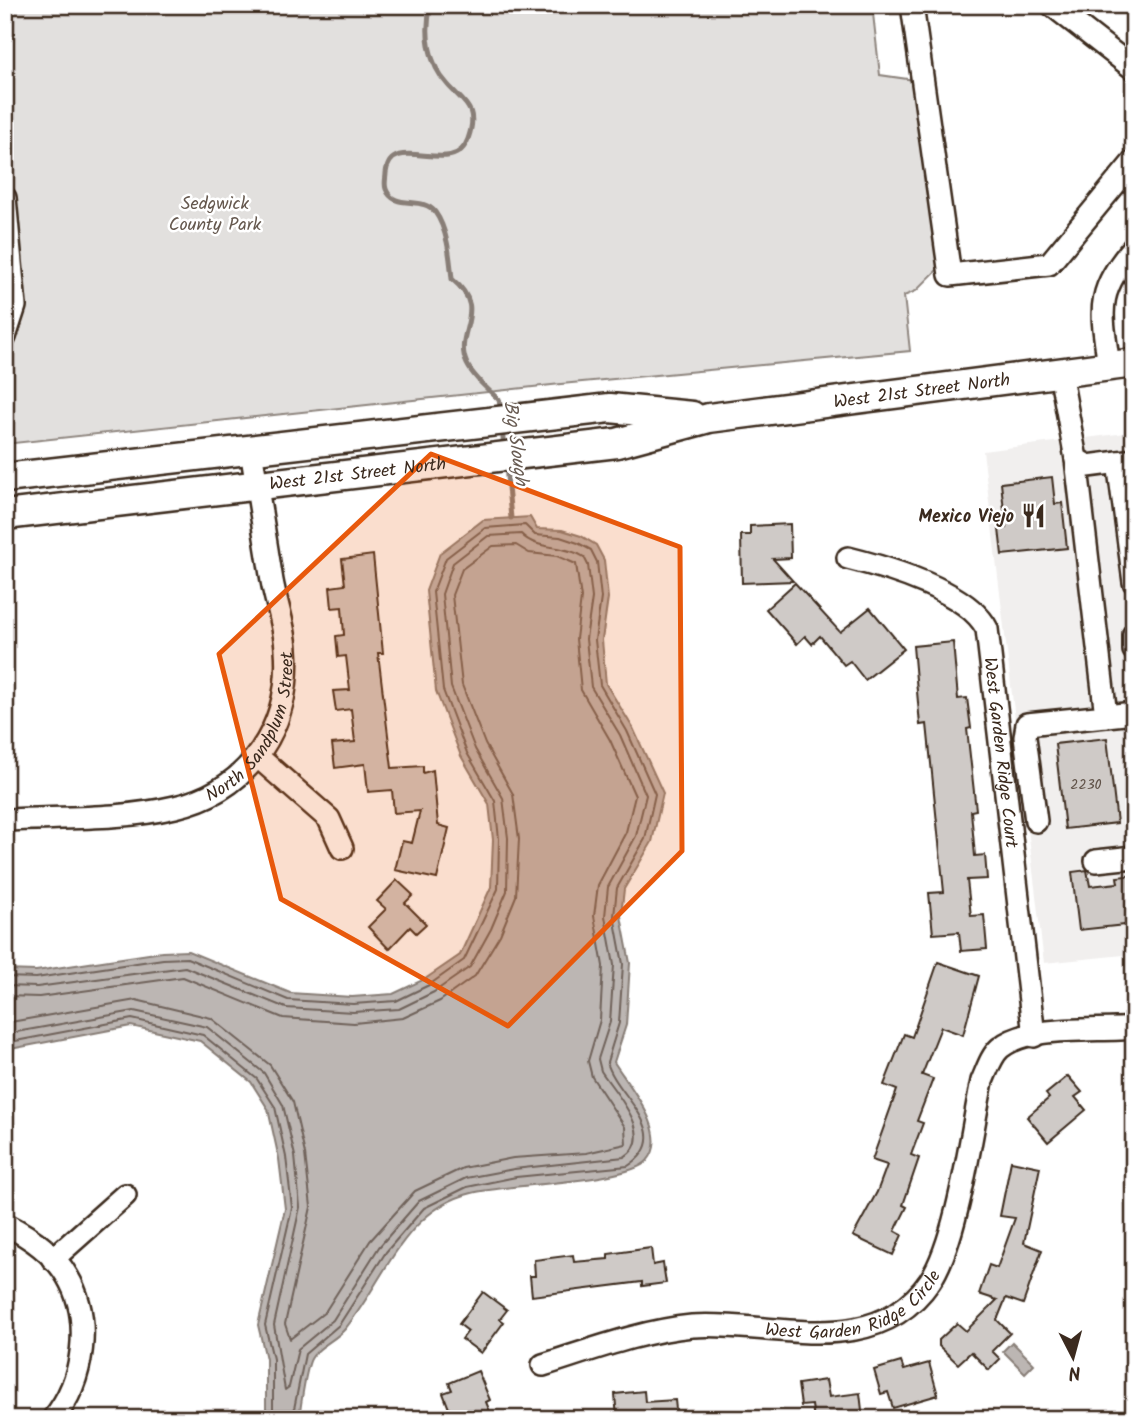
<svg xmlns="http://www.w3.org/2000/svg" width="1139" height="1424" viewBox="0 0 1139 1424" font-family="Kalam,sans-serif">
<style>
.built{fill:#f1efee}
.green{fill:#e2e0de;stroke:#8e857e;stroke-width:2}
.water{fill:#bcb6b3;stroke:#887e77;stroke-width:2}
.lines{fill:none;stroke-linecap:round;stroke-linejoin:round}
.shore{stroke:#6f625a;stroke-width:2}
.stream{stroke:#887e77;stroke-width:5}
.building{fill:#cfcac7;stroke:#3b2a1e;stroke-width:2}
.minor-casing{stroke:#3b2a1e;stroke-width:26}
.major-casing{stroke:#3b2a1e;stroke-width:33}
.minor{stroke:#fff;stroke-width:21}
.major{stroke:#fff;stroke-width:28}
.marked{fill:#e8590c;fill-opacity:0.2;stroke:#e8590c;stroke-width:5;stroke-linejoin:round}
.labels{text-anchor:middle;stroke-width:5;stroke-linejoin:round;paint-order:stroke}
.number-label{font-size:14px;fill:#605248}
.park-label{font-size:18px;fill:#65584e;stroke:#fff}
.street-label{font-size:18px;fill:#3b2a1e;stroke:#fff}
.poi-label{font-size:18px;font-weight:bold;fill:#3b2a1e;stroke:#fff;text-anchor:end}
.water-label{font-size:19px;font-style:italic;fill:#685b52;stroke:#fff}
</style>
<rect width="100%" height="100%" fill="#fff"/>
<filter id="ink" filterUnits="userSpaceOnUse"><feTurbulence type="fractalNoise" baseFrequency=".0143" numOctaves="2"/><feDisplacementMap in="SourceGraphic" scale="14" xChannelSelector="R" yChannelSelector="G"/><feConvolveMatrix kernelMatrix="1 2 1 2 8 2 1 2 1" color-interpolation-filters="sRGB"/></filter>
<g filter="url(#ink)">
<path class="built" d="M 1134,432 L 1134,954 L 1044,963 L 983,451 Z"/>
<path class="green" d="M 5,5 L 872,5 L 880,75 L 914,80 L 938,269 L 916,291 L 904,296 L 910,351 L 561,384 L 5,444 Z"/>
<g class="water">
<path d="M 530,517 L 537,529 L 562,530 L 581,536 L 596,545 L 604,560 L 608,598 L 602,640 L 606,684 L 633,728 L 663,793 L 652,842 L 624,889 L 621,916 L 630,963 L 626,1025 L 614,1062 C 628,1085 672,1134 647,1161 C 628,1182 508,1184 472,1193 C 404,1209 384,1282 345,1329 C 336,1340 315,1348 310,1361 C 304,1378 302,1400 299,1418 L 266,1419 L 266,1359 L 258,1325 L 285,1209 L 279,1159 L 268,1109 L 251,1082 L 200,1041 L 131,1026 L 5,1050 L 5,970 L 36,971 L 162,952 L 188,951 L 290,993 L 352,997 L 393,994 L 425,979 L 460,955 L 491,887 L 493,840 L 489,804 L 461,756 L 436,691 L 426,591 L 440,553 L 483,520 Z"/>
<path d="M 1012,1342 L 1034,1364 L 1025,1373 L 1003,1351 Z"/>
</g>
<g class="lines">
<g class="shore">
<path d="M 5,977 L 36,978 L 163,959 L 187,958 L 288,1000 L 353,1004 L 396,1001 L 429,985 L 464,960 L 498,889 L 499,839 L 495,801 L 467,753 L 443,690 L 433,592 L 446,558 L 485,528 L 525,525 L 535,535 L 560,537 L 578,543 L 591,550 L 597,562 L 601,598 L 595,640 L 600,685 L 627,731 L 655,794 L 645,839 L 617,888 L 614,916 L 623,964 L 619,1023 L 607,1062 C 616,1096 678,1134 628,1166 L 516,1177 L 467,1187 L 424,1208 L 386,1252 L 339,1325 L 305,1354 L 292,1419"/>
<path d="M 5,986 L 37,987 L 185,967 L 286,1008 L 353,1012 L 399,1009 L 434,992 L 470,967 L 491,929 L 507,891 L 508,838 L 503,798 L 475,749 L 451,687 L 442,594 L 453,563 L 488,536 L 521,534 C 537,551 564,544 584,557 L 588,565 L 592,598 L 586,639 L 591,687 L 620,735 L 646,795 L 636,836 L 608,887 L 605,916 L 614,965 L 610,1022 L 598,1059 L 601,1071 C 615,1093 658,1137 624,1157 L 514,1169 L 466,1178 L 419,1201 L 379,1247 L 333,1320 L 298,1349 L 289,1387 L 285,1390 L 274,1325 L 300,1207 L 295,1156 L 283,1105 L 264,1073 L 207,1027 L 134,1011 L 5,1034"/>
<path d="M 5,996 L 39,997 L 183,977 L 283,1018 L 354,1023 L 403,1018 L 440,1001 L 475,976 L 500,935 L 516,896 L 519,839 L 513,794 L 485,744 L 462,685 L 452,595 L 462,569 L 493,546 L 516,545 L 529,553 L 557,556 L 576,564 L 581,598 L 576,639 L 581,690 L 610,740 L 635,796 L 626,832 L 598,885 L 594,916 L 603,966 L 600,1020 L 588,1061 L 592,1077 L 625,1127 L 626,1144 L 586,1153 L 513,1158 L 463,1168 L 415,1191 L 370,1241 L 325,1312 L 290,1339 L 285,1324 L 311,1207 L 305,1154 L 293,1102 L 270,1065 L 211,1018 L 136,1000 L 5,1023"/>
<path d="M 5,1043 L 132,1019 L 203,1035 L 257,1079 L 275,1107 L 286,1157 L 292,1208 L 265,1325 L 273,1359 L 273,1419"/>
</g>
<g class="stream">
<path d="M 431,5 C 424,32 428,64 448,85 C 465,104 479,108 468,139 C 454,180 391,130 386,173 C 386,178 384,184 386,189 C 394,211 422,195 435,212 C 448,230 450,259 452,279 C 491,311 452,332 467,364 C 474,378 488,389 499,400 L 501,411"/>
<path d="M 502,428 L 504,449"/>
<path d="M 506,466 L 511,518"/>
</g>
</g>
<g class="building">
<path d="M 1052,477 L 1055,504 L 1062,503 L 1067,548 L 1002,555 L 999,529 L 1006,528 L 1001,483 Z"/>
<path d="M 790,524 L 791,558 L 773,559 L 793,581 L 742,583 L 741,535 L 750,535 L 750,526 Z"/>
<path d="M 373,555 L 383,653 L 378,653 L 392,768 L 423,766 L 423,773 L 433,770 L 438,825 L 449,828 L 437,879 L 395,870 L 402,841 L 412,843 L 420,811 L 394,813 L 392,790 L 368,792 L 365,764 L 335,768 L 332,744 L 355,742 L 351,709 L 336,711 L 333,691 L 350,690 L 346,656 L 338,657 L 336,636 L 344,635 L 342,607 L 332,608 L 330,587 L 345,585 L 342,559 Z"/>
<path d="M 795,583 L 840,632 L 870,608 L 904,649 L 865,680 L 850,661 L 844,665 L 820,636 L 812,644 L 805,636 L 797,644 L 766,609 Z"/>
<path d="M 953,642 L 958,699 L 967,698 L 971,728 L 967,729 L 976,810 L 971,811 L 975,856 L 985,855 L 987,879 L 967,880 L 971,916 L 984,915 L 987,949 L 961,951 L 959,932 L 933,934 L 929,893 L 944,892 L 927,724 L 920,725 L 913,646 Z"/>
<path d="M 1107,738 L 1117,823 L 1065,829 L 1055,744 Z"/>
<path d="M 1087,870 L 1090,886 L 1118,883 L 1117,877 L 1134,875 L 1134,924 L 1079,930 L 1072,872 Z"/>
<path d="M 397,880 L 413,895 L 405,903 L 426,924 L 416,933 L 410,927 L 389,949 L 368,927 L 386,909 L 377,901 Z"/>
<path d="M 938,962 L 979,976 L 963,1035 L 941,1027 L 922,1075 L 933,1079 L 917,1121 L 923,1123 L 911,1155 L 919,1158 L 903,1205 L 907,1207 L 895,1231 L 902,1235 L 893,1255 L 853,1236 L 877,1192 L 887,1165 L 872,1160 L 897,1090 L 884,1085 L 904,1034 L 912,1037 Z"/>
<path d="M 1068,1076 L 1082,1092 L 1075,1097 L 1086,1110 L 1048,1142 L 1027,1117 L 1049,1098 L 1046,1094 Z"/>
<path d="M 1011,1161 L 1040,1167 L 1024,1243 L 1042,1250 L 1023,1304 L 1006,1298 L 997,1320 L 1010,1333 L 992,1351 L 1000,1359 L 989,1370 L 971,1352 L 958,1364 L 939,1346 L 939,1340 L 957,1323 L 966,1331 L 997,1300 L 979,1294 L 989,1265 L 997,1268 L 1015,1218 L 1000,1216 Z"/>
<path d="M 651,1248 L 653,1265 L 663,1263 L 666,1283 L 642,1286 L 642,1282 L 532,1296 L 530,1276 L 535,1276 L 534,1260 L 573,1255 L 574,1262 L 608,1259 L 608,1254 Z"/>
<path d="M 483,1292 L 507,1310 L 500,1319 L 504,1322 L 481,1353 L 462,1339 L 468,1331 L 459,1324 Z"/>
<path d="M 901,1362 L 904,1370 L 929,1363 L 938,1395 L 893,1408 L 888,1392 L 881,1394 L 874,1370 Z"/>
<path d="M 478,1371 L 490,1400 L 486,1402 L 493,1419 L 453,1419 L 443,1393 L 452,1390 L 449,1383 Z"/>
<path d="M 826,1380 L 829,1397 L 860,1393 L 863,1419 L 814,1419 L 812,1405 L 801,1406 L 798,1384 Z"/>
<path d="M 644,1391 L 645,1402 L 675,1400 L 677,1419 L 617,1419 L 615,1394 Z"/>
</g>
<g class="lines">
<defs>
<g id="minor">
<path d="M 912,5 L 950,275 L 1049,264 L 1134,161"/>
<path d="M 1052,5 L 1134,69"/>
<path d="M 5,198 L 15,306 L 5,337"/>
<path d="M 1109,366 C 1101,309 1095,293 1134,247"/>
<path d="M 1060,372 L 1076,459 L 1088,466 L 1134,460"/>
<path d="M 1118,462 L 1134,582"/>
<path id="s1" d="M 848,558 C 888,568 968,591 987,629 L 1034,1036"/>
<path d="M 1134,634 L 1134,650"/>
<path d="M 1106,716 L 1134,713"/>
<path d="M 257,756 L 329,819 L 342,848"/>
<path id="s2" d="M 5,820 C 61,817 120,820 175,807 C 251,790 292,724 286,649 C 285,627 276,603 272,581 C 265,537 258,494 251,450"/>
<path d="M 1036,821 L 1025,737 L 1027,724 L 1106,716 L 1076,459"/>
<path d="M 1096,861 L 1134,857"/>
<path d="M 5,1224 C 29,1236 53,1252 67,1276 C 93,1319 84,1381 53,1419"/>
<path d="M 53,1259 L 125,1195"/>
<path id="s3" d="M 543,1365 C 591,1350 641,1331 692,1326 C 770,1320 874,1363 930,1281 C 958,1239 971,1134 982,1081 C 987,1070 991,1056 1000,1048 C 1029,1024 1098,1032 1134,1028"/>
</g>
<g id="major">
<path d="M 5,478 L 610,408 L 692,416"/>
<path id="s4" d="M 5,515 L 617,443 L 709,418 L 1134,363"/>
</g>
</defs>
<use href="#minor" class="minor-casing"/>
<use href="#major" class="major-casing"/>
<use href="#minor" class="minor"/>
<use href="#major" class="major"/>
</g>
</g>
<path class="marked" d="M 431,454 L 680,547 L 682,851 L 508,1026 L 281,899 L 219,654 Z"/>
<defs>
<symbol id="restaurant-bare" viewBox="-9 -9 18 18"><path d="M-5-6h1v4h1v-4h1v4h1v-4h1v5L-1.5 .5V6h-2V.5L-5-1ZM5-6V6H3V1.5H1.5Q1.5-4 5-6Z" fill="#3b2a1e" stroke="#fff" stroke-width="2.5" paint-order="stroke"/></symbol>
</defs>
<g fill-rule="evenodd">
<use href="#restaurant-bare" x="1016" y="498" width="35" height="35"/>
</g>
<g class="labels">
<g class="number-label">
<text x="1086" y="789">2230</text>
</g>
<g class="park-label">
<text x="215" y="209">Sedgwick<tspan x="215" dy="21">County Park</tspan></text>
</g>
<g class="street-label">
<text dy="6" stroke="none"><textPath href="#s4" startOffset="926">West 21st Street North</textPath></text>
<text dy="6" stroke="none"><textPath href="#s4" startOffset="355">West 21st Street North</textPath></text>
<text dy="6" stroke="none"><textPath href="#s2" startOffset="292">North Sandplum Street</textPath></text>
<text dy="6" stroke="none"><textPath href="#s1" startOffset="284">West Garden Ridge Court</textPath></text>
<text dy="6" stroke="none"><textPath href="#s3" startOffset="324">West Garden Ridge Circle</textPath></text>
</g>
<g class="poi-label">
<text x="1014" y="522">Mexico Viejo</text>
</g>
<g class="water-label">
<text transform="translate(517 443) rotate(82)" y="7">Big Slough</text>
</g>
</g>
<rect width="1139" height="1424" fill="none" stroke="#fff" stroke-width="28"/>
<rect x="14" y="14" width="1111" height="1396" fill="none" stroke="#3b2a1e" stroke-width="2.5" filter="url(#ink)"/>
<g transform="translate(1073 1357) rotate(174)" stroke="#ffffff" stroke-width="5" paint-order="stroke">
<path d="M0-5L12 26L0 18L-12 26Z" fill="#3b2a1e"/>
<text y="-10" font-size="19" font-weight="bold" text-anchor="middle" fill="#3b2a1e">N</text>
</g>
</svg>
